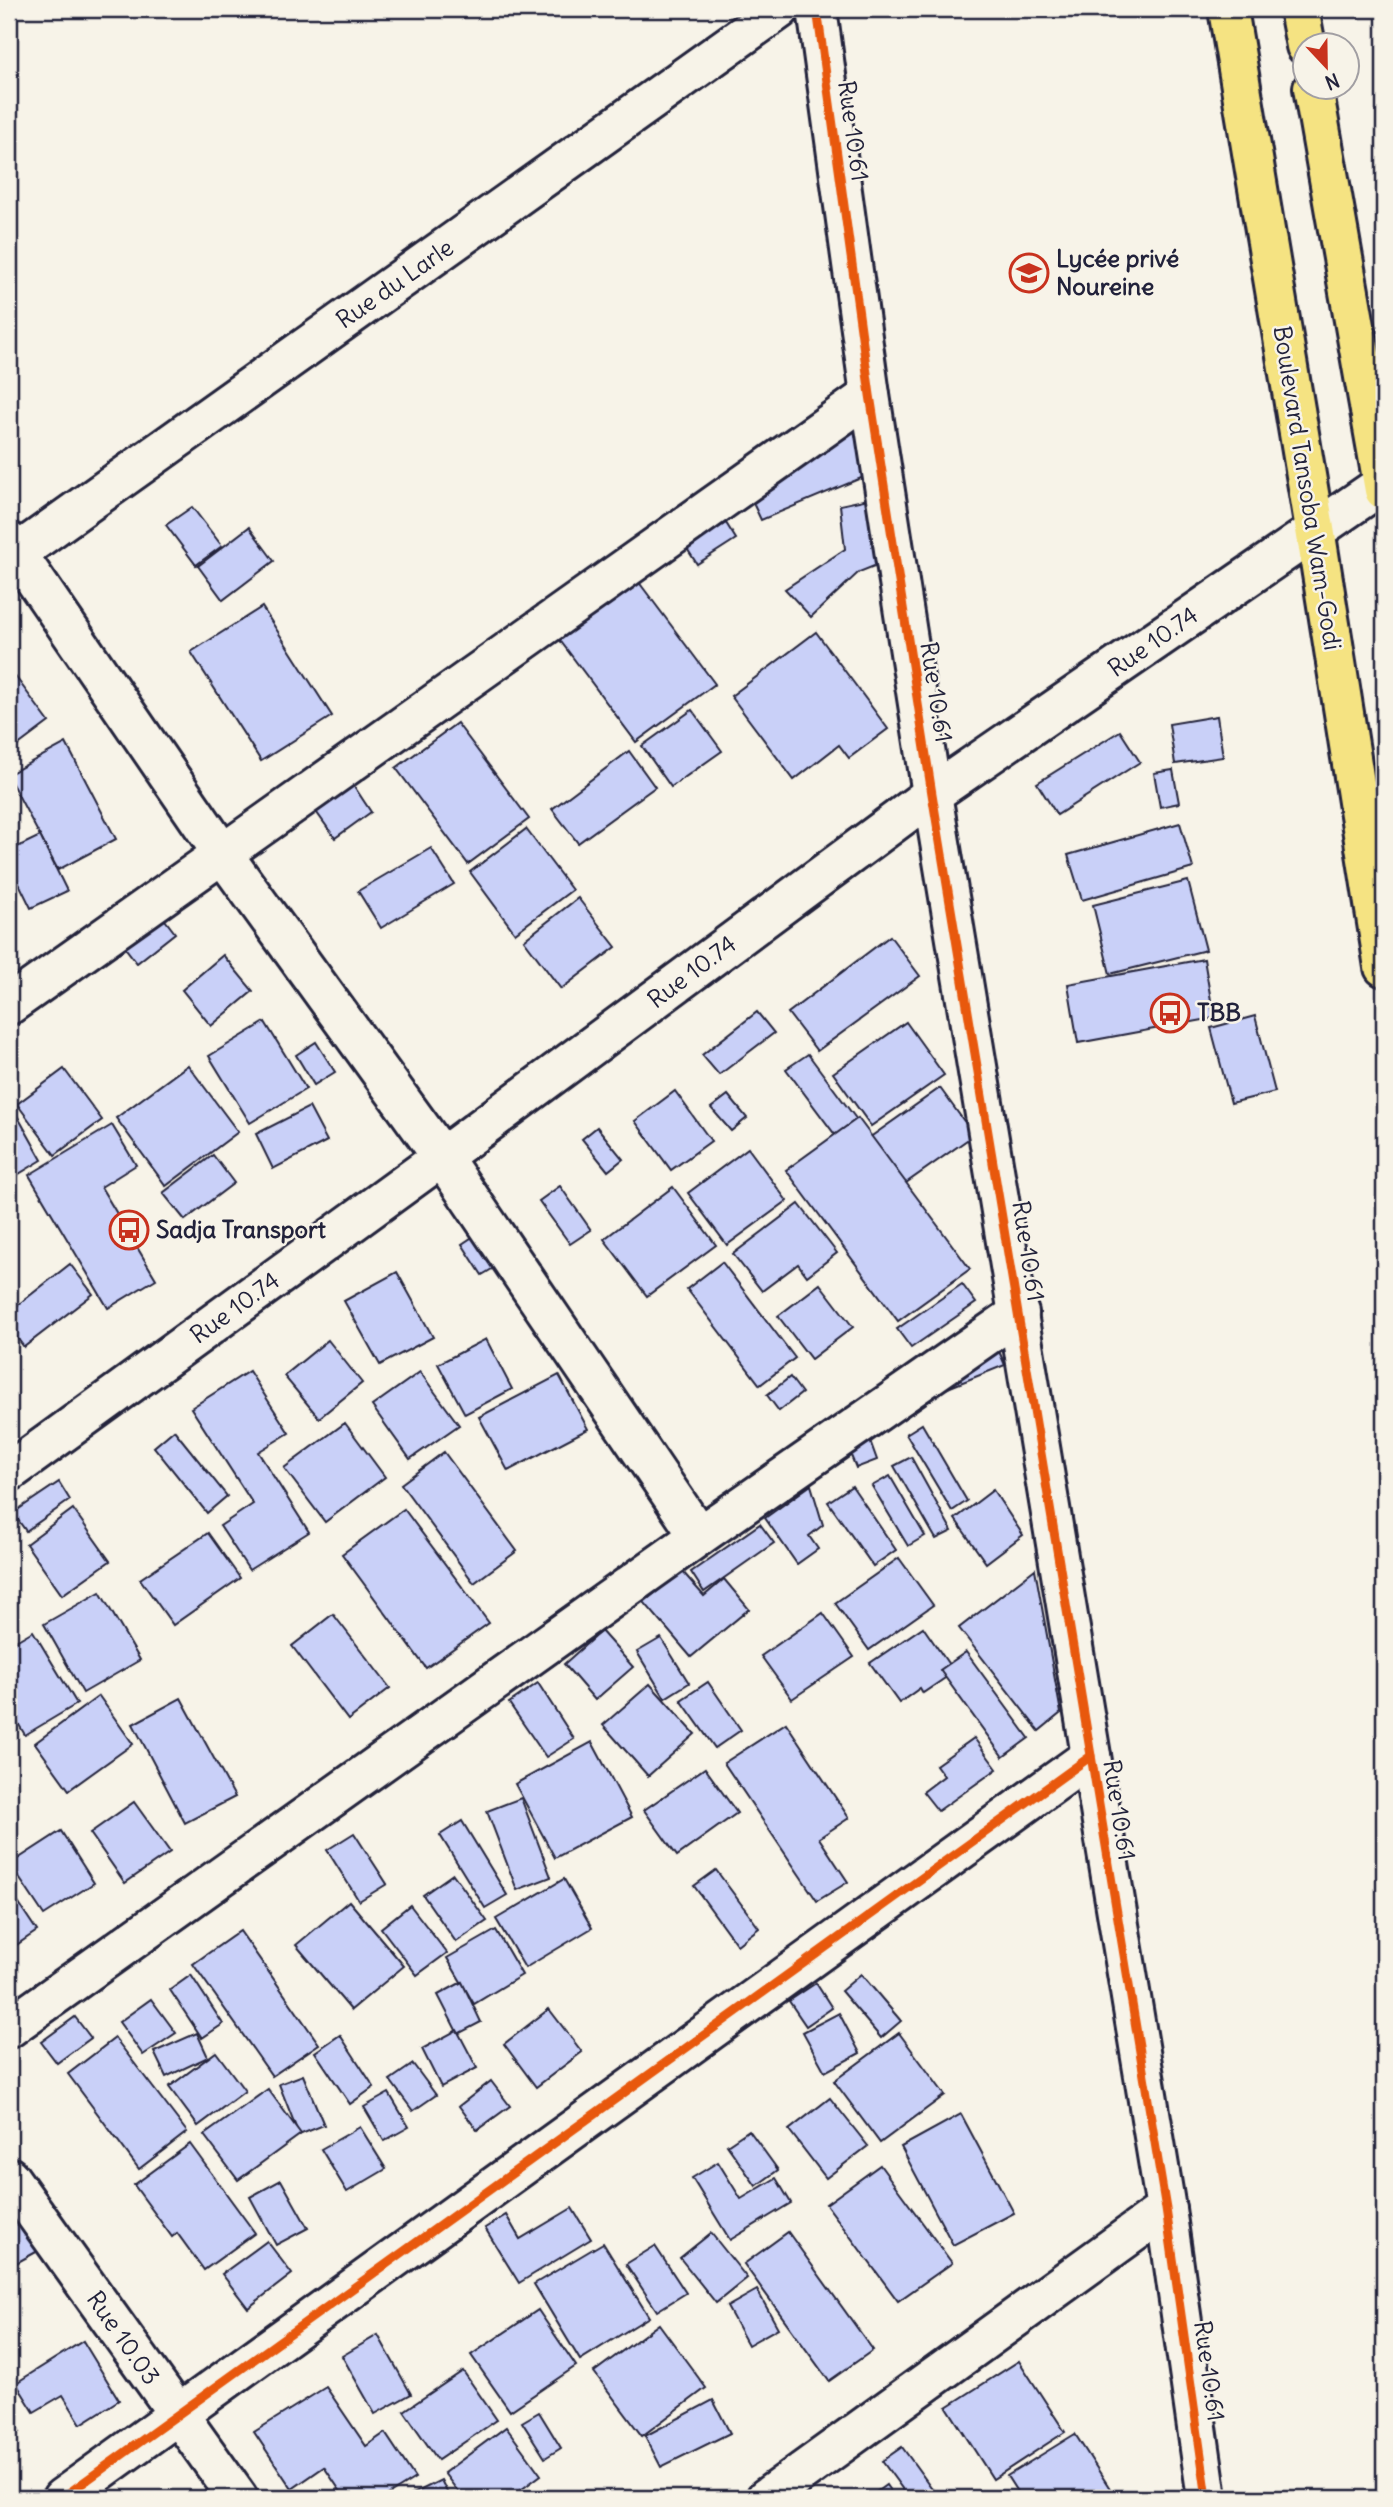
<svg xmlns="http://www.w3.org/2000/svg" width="1393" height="2507" viewBox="0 0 1393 2507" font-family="Delius,sans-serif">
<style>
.building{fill:#c9d0f8;stroke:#22223b;stroke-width:2}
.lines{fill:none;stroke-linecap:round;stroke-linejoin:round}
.street-casing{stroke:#22223b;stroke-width:44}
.secondary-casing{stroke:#22223b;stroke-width:44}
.primary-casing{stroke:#22223b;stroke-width:44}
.street{stroke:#f7f3e8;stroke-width:38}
.secondary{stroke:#f7f3e8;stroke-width:38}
.primary{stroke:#f5e382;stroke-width:38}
.cycleway-casing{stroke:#f7f3e8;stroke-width:13}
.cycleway{stroke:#e8590c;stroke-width:9}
.labels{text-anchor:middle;stroke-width:5;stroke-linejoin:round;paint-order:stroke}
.street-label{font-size:24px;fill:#22223b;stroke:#f7f3e8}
.poi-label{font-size:24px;font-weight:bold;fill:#22223b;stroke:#f7f3e8;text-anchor:start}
</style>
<rect width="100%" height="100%" fill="#f7f3e8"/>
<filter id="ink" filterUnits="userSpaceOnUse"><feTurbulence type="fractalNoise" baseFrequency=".0143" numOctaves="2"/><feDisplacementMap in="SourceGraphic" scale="14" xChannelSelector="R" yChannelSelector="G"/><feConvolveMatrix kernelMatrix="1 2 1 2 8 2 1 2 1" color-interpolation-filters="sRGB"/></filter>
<g filter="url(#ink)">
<g class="building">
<path d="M 882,428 L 890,466 L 761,520 L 752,501 L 851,432 Z"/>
<path d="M 896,493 L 904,554 L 859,572 L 811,617 L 785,589 L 845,549 L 840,505 Z"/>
<path d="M 192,507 L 222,546 L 196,565 L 166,525 Z"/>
<path d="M 726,523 L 736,539 L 697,564 L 686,547 Z"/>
<path d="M 249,527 L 274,561 L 223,600 L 198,566 Z"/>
<path d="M 635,577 L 715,684 L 636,742 L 556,635 Z"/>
<path d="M 262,607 L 332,716 L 261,761 L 191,652 Z"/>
<path d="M 816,632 L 888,729 L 849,758 L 839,745 L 794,780 L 731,696 Z"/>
<path d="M 9,668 L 49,722 L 9,752 Z"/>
<path d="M 692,710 L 722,751 L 671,787 L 642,746 Z"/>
<path d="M 1217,716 L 1223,757 L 1175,764 L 1169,724 Z"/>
<path d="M 457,723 L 529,819 L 468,864 L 396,768 Z"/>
<path d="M 1120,731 L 1140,762 L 1057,815 L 1037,783 Z"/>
<path d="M 66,743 L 116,839 L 58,870 L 9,778 L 9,774 Z"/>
<path d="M 629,751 L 655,787 L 578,843 L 552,809 Z"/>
<path d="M 1173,770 L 1179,803 L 1160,807 L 1154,773 Z"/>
<path d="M 350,780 L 371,812 L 335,838 L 312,806 Z"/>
<path d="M 1180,823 L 1193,868 L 1082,900 L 1068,855 Z"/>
<path d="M 526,829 L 572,890 L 515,933 L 470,872 Z"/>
<path d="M 40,836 L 67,891 L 31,908 L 9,863 L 9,851 Z"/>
<path d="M 431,848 L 454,884 L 381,928 L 358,891 Z"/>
<path d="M 1188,881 L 1206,950 L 1110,974 L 1093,905 Z"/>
<path d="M 578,898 L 616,947 L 561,989 L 524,940 Z"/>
<path d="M 159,912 L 175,933 L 137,963 L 120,941 Z"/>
<path d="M 890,936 L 920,976 L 817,1051 L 788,1013 Z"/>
<path d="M 223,955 L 253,991 L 211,1026 L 182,990 Z"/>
<path d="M 1204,959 L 1214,1018 L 1078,1043 L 1068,984 Z"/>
<path d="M 757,1012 L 774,1033 L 719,1075 L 702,1055 Z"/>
<path d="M 1255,1016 L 1275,1092 L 1231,1103 L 1211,1028 Z"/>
<path d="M 265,1022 L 306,1089 L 250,1123 L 209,1056 Z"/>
<path d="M 906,1022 L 944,1075 L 871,1126 L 833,1073 Z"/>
<path d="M 316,1042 L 335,1072 L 314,1085 L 296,1055 Z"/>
<path d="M 808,1054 L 857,1120 L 836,1136 L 786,1069 Z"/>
<path d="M 188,1065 L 238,1132 L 166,1186 L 116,1118 Z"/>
<path d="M 64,1069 L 102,1120 L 55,1155 L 17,1104 Z"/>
<path d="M 940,1088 L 974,1135 L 876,1204 L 842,1157 Z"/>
<path d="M 675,1091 L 711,1141 L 671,1170 L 635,1121 Z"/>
<path d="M 728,1095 L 747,1118 L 731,1131 L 711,1108 Z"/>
<path d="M 9,1101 L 42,1160 L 17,1175 L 9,1160 Z"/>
<path d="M 309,1107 L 327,1141 L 273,1169 L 256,1134 Z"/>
<path d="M 858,1118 L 970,1269 L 898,1321 L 786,1170 Z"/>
<path d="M 112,1125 L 136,1165 L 101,1187 L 156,1279 L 108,1308 L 29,1175 Z"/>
<path d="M 597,1127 L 623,1159 L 608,1171 L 582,1139 Z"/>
<path d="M 748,1148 L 787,1201 L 727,1245 L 688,1193 Z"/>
<path d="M 213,1155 L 234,1183 L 185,1220 L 163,1193 Z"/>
<path d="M 560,1186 L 591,1230 L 570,1244 L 539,1201 Z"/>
<path d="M 673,1187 L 716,1245 L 647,1296 L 604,1239 Z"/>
<path d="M 799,1204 L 837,1253 L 807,1276 L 798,1264 L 762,1291 L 733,1254 Z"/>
<path d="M 486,1228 L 507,1260 L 482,1275 L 462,1244 Z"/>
<path d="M 722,1262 L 795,1358 L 760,1385 L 687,1289 Z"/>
<path d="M 70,1264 L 93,1294 L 24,1347 L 9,1327 L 9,1312 Z"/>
<path d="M 397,1272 L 433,1337 L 380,1365 L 344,1301 Z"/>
<path d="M 820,1284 L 853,1327 L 811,1359 L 778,1316 Z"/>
<path d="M 962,1284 L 976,1303 L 911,1348 L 897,1329 Z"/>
<path d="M 486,1339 L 512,1389 L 465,1414 L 438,1364 Z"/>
<path d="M 328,1340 L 362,1383 L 319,1418 L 284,1376 Z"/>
<path d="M 998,1349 L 1005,1365 L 918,1400 Z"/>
<path d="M 249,1371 L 289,1433 L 258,1452 L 309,1532 L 249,1570 L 220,1526 L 253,1504 L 191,1408 Z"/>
<path d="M 420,1372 L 459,1425 L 410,1459 L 372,1406 Z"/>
<path d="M 559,1375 L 588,1429 L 508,1471 L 479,1417 Z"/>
<path d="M 790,1377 L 802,1393 L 779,1411 L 767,1395 Z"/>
<path d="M 345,1423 L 385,1477 L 325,1522 L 284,1468 Z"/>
<path d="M 922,1424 L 967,1501 L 952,1511 L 906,1434 Z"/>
<path d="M 174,1430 L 227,1496 L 207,1513 L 154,1447 Z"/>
<path d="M 869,1438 L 877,1460 L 856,1468 L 847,1446 Z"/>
<path d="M 444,1452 L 517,1551 L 474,1583 L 401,1484 Z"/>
<path d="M 911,1457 L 952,1531 L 936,1539 L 894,1466 Z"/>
<path d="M 890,1476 L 925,1536 L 908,1546 L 872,1486 Z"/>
<path d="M 59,1482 L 70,1500 L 26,1531 L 13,1513 Z"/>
<path d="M 811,1485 L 823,1525 L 809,1536 L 818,1549 L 797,1564 L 765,1518 Z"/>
<path d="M 852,1486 L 896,1550 L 873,1566 L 828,1502 Z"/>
<path d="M 993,1490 L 1023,1535 L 986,1563 L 955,1519 Z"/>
<path d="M 73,1509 L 110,1561 L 62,1595 L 26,1544 Z"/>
<path d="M 404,1509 L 489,1623 L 426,1668 L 342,1554 Z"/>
<path d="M 760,1524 L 774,1543 L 704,1592 L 691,1572 Z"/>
<path d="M 208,1533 L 240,1578 L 173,1625 L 140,1579 Z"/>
<path d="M 899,1558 L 933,1605 L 869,1650 L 835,1603 Z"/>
<path d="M 1035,1569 L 1061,1713 L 1039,1731 L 959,1628 Z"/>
<path d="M 682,1571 L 704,1596 L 724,1579 L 749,1609 L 691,1657 L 644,1602 Z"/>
<path d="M 100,1592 L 140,1660 L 83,1693 L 44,1624 Z"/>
<path d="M 823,1613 L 854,1657 L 792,1699 L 761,1656 Z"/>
<path d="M 333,1614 L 390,1688 L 348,1720 L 292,1646 Z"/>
<path d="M 923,1627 L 954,1672 L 923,1693 L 920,1688 L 899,1703 L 870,1663 Z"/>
<path d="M 33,1631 L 77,1704 L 25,1735 L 9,1708 L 9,1645 Z"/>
<path d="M 601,1631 L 633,1667 L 595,1700 L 564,1664 Z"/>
<path d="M 661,1638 L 689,1683 L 665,1698 L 637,1652 Z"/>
<path d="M 966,1652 L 1029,1738 L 1003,1757 L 940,1670 Z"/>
<path d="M 708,1682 L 741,1730 L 715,1748 L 681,1700 Z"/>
<path d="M 538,1683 L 574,1739 L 546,1757 L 509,1703 Z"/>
<path d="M 650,1684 L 695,1734 L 648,1776 L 603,1725 Z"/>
<path d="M 99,1696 L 133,1744 L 69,1790 L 35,1743 Z"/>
<path d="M 181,1698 L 235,1797 L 185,1823 L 133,1724 Z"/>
<path d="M 786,1723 L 849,1818 L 819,1838 L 848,1882 L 817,1901 L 724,1763 Z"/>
<path d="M 974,1738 L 997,1769 L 938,1811 L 923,1792 L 944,1776 L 936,1765 Z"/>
<path d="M 592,1742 L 632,1817 L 555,1858 L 515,1784 Z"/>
<path d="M 705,1768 L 737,1813 L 677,1856 L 644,1810 Z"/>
<path d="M 521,1798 L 551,1877 L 517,1890 L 487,1811 Z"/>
<path d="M 134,1802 L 170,1852 L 125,1883 L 90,1833 Z"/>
<path d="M 462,1821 L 507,1895 L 485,1908 L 440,1835 Z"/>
<path d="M 61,1831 L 94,1883 L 44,1915 L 10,1864 Z"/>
<path d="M 354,1833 L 387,1884 L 359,1901 L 327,1850 Z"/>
<path d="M 716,1870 L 759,1928 L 737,1945 L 694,1886 Z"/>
<path d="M 453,1874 L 487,1921 L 456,1942 L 423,1895 Z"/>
<path d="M 564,1879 L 592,1928 L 525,1968 L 496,1919 Z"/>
<path d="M 9,1889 L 37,1931 L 9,1950 Z"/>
<path d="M 349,1901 L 404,1966 L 351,2010 L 296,1945 Z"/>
<path d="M 410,1905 L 447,1953 L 417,1975 L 381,1928 Z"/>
<path d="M 496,1930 L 522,1975 L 474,2004 L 447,1958 Z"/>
<path d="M 240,1931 L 319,2044 L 272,2076 L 193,1964 Z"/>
<path d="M 861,1974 L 901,2021 L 881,2038 L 841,1991 Z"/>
<path d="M 191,1975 L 223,2024 L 202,2038 L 170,1990 Z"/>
<path d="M 462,1982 L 481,2022 L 458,2034 L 438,1995 Z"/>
<path d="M 816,1983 L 832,2008 L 806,2026 L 789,2001 Z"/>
<path d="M 151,1999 L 176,2033 L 143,2055 L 119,2022 Z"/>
<path d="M 549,2009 L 582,2052 L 536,2087 L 504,2044 Z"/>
<path d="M 839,2013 L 860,2053 L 825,2072 L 803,2032 Z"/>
<path d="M 75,2017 L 91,2038 L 57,2063 L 41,2042 Z"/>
<path d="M 457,2030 L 477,2068 L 441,2087 L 422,2049 Z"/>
<path d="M 197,2033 L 208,2057 L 166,2077 L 154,2052 Z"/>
<path d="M 899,2033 L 945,2095 L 880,2143 L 834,2081 Z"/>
<path d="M 340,2035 L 374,2087 L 350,2104 L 315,2052 Z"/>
<path d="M 115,2038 L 187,2132 L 139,2169 L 68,2074 Z"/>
<path d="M 216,2052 L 245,2091 L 198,2126 L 169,2087 Z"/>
<path d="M 413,2064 L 436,2095 L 413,2111 L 390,2080 Z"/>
<path d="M 303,2075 L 324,2125 L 299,2135 L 279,2084 Z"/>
<path d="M 491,2081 L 510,2106 L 477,2130 L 459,2106 Z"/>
<path d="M 268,2089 L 301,2134 L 238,2180 L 204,2135 Z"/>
<path d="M 389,2093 L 409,2127 L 384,2141 L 364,2107 Z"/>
<path d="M 830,2098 L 868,2146 L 826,2178 L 789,2130 Z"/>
<path d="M 961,2114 L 1014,2213 L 953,2245 L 901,2147 Z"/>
<path d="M 360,2127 L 386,2169 L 347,2192 L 321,2149 Z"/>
<path d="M 749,2130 L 778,2170 L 756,2186 L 727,2145 Z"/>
<path d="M 190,2144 L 255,2233 L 204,2270 L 177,2233 L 172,2237 L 134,2185 Z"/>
<path d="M 718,2162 L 741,2199 L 776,2178 L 791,2203 L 730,2240 L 692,2178 Z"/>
<path d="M 880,2165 L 952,2263 L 898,2301 L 826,2204 Z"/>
<path d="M 281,2180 L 308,2228 L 276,2245 L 250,2197 Z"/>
<path d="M 9,2200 L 38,2251 L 9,2267 Z"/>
<path d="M 572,2208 L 591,2239 L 519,2283 L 485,2228 L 506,2215 L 520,2239 Z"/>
<path d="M 788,2232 L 873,2350 L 829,2381 L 744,2264 Z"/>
<path d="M 711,2233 L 747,2278 L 716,2303 L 680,2258 Z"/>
<path d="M 267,2241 L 292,2274 L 248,2308 L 222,2274 Z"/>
<path d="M 603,2243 L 649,2317 L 580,2360 L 534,2284 Z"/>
<path d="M 655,2246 L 686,2293 L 657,2311 L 626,2264 Z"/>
<path d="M 757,2290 L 778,2328 L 748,2345 L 727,2307 Z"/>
<path d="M 538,2310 L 576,2366 L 510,2411 L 471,2355 Z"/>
<path d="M 659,2324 L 706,2388 L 642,2436 L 594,2372 Z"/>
<path d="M 378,2335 L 411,2394 L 375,2414 L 342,2356 Z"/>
<path d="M 83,2341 L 119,2400 L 81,2424 L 63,2395 L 34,2412 L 16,2383 Z"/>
<path d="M 1019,2361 L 1065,2432 L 993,2479 L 947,2407 Z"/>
<path d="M 463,2371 L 497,2420 L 438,2460 L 404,2411 Z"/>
<path d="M 326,2387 L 366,2446 L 385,2433 L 415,2478 L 383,2498 L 345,2498 L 324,2467 L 292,2489 L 254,2432 Z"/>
<path d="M 713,2400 L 730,2433 L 661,2467 L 645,2436 Z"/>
<path d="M 539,2412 L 561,2448 L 545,2458 L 522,2422 Z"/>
<path d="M 9,2417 L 20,2432 L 9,2441 Z"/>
<path d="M 506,2427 L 541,2475 L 510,2498 L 463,2498 L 444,2473 Z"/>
<path d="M 1075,2434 L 1116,2498 L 1021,2498 L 1007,2476 Z"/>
<path d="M 902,2447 L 939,2498 L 909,2498 L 882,2461 Z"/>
<path d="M 441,2480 L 450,2498 L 405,2498 Z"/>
<path d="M 886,2485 L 895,2498 L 868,2498 Z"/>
</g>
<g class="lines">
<defs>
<g id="street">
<path d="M 817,9 L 870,395 L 932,794 L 1166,2209 L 1207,2498"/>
<path d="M 9,542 L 222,853 L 442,1157 L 699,1536"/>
<path d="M 9,559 L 780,9"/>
<path d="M 9,1005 L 870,395"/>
<path d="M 9,2028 L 699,1536 L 1019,1313"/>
<path d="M 9,2177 L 238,2498"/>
<path d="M 62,2498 L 1091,1756"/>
<path d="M 766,2498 L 1166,2209"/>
</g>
<path id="secondary" d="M 9,1472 L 442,1157 L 932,794 L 1383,484"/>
<g id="primary">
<path d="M 1228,9 L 1315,529 L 1384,967"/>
<path d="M 1299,9 L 1306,46"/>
<path d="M 1313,88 L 1384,490"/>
</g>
</defs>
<use href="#street" class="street-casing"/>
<use href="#secondary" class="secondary-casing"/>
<use href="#primary" class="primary-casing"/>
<use href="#street" class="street"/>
<use href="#secondary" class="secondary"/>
<use href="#primary" class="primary"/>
<defs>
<g id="cycleway">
<path d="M 817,9 L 870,395 L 932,794 L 1166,2209 L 1207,2498"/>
<path d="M 62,2498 L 1091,1756"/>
</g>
</defs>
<use href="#cycleway" class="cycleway-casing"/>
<use href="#cycleway" class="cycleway"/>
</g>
</g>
<defs>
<symbol id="school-ring" viewBox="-11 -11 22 22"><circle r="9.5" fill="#f7f3e8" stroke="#c8321e" stroke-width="1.5"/><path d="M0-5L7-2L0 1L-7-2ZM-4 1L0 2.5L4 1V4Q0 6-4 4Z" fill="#c8321e"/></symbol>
<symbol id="bus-ring" viewBox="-11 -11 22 22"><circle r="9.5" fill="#f7f3e8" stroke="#c8321e" stroke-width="1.5"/><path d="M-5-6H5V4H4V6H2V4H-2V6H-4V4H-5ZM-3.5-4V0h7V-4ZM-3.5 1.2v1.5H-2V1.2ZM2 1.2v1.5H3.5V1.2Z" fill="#c8321e"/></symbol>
</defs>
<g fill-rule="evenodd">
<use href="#school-ring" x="1007" y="251" width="44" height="44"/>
<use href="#bus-ring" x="1148" y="991" width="44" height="44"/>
<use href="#bus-ring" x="107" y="1208" width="44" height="44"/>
</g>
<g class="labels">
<g class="street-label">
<text transform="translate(853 131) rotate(82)" y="8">Rue 10.61</text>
<text transform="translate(395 284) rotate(-35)" y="8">Rue du Larle</text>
<text transform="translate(1307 488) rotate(81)" y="8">Boulevard Tansoba Wam-Godi</text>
<text transform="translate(1153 642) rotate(-35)" y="8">Rue 10.74</text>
<text transform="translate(936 692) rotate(81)" y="8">Rue 10.61</text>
<text transform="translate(692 972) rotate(-37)" y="8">Rue 10.74</text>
<text transform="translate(1028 1251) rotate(81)" y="8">Rue 10.61</text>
<text transform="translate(235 1308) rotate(-36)" y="8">Rue 10.74</text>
<text transform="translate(1119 1810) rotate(81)" y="8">Rue 10.61</text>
<text transform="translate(123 2338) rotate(55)" y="8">Rue 10.03</text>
<text transform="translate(1209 2371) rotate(82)" y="8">Rue 10.61</text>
</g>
<g class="poi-label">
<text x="1056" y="267">Lycée privé<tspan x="1056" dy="28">Noureine</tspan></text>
<text x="1197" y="1021">TBB</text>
<text x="156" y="1238">Sadja Transport</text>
</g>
</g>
<rect width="1393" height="2507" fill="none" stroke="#f7f3e8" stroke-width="35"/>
<rect x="18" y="18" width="1358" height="2472" fill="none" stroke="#22223b" stroke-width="2.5" filter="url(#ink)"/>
<g transform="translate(1326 66) rotate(158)"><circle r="33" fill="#f7f3e8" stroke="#a29fa3" stroke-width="2"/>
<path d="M0-5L12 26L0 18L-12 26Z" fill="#c8321e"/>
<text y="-10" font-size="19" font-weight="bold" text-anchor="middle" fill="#22223b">N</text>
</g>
</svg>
